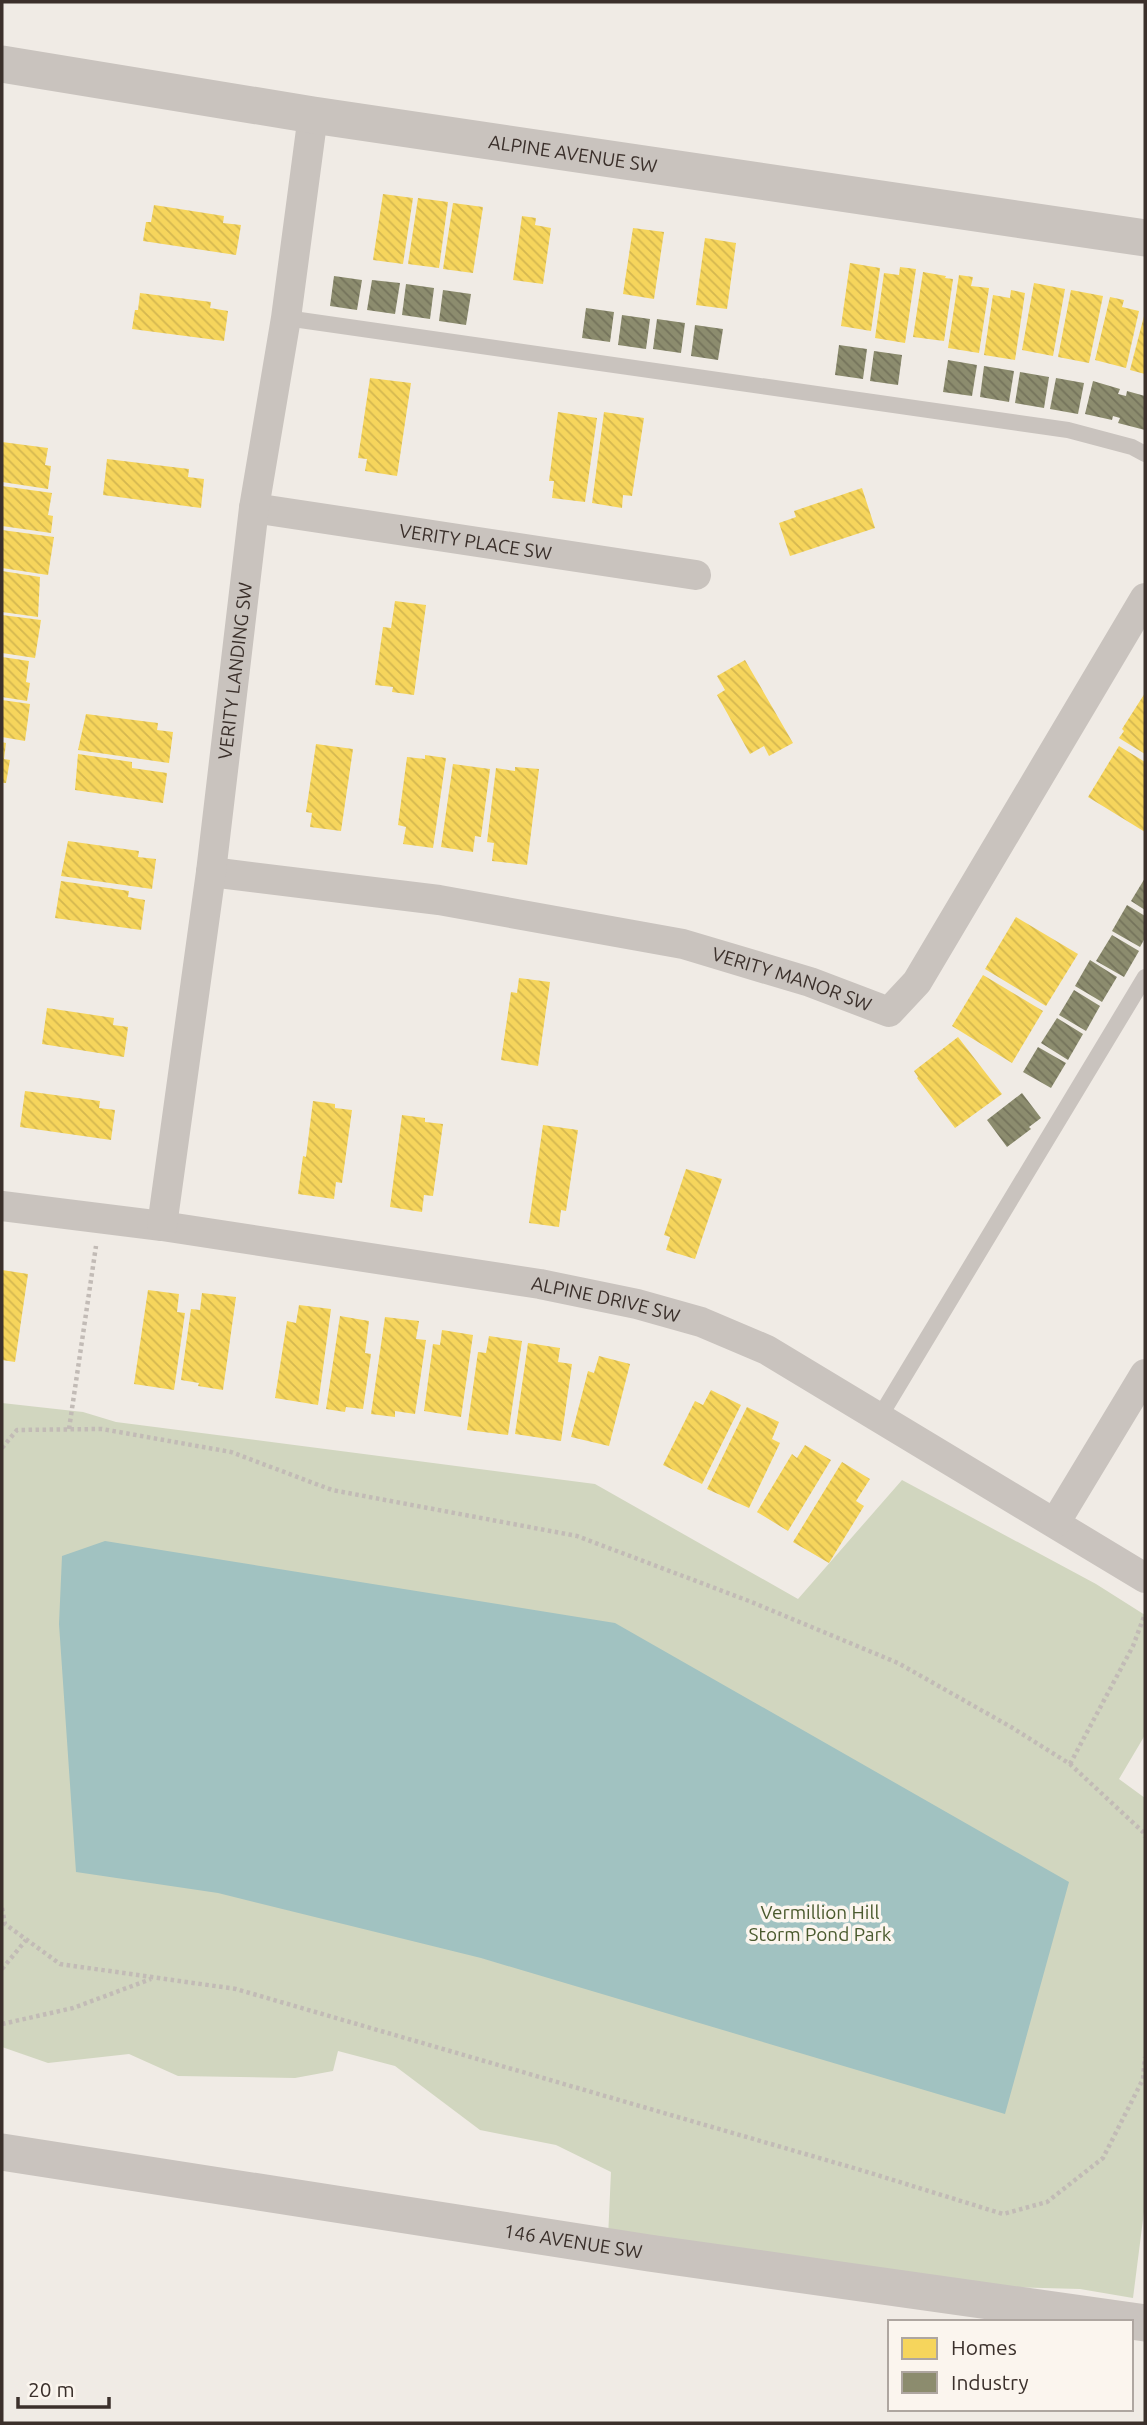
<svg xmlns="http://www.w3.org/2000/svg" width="1147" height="2425" viewBox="0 0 1147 2425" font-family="Ubuntu,sans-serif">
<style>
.park{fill:#d1d6bf}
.water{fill:#a1c2c1}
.homes{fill:url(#homes-back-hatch)}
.industry{fill:url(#industry-back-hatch)}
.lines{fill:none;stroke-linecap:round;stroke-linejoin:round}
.path{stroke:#c2bbb6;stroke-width:4.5;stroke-dasharray:3.5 3.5;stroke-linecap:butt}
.service{stroke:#c9c3be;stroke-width:16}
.minor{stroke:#c9c3be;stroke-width:30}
.tertiary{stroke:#c9c3be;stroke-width:37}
.labels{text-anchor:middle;stroke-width:7;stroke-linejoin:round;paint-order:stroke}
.street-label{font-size:19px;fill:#3b302b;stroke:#fbf5ee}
.park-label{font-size:19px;fill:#4a5a2e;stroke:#fbf5ee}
</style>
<defs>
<pattern id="homes-back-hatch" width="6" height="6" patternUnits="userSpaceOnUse" patternTransform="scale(1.75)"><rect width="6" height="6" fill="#f6d55c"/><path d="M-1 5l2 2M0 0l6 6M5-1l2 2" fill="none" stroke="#d4b750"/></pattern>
<pattern id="industry-back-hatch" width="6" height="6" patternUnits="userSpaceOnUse" patternTransform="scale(1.75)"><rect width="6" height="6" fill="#8c8c6e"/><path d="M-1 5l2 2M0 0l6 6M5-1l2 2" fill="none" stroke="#74735b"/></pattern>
</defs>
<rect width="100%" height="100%" fill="#f0ebe5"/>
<path class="park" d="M 2,1403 L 83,1412 L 116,1422 L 595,1484 L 798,1599 L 902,1480 L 1096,1584 L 1145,1615 L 1145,1735 L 1119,1779 L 1145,1798 L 1145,2204 L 1133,2298 L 1080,2289 L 977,2286 L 608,2238 L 611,2172 L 556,2145 L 480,2130 L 395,2066 L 338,2051 L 333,2071 L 295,2078 L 178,2076 L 129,2054 L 48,2063 L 2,2047 Z"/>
<path class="water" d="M 105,1541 L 615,1623 L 1069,1882 L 1005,2114 L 481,1958 L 218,1893 L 76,1872 L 59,1624 L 62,1556 Z"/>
<g class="homes">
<path d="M 383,194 L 413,198 L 403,264 L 373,260 Z"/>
<path d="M 418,198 L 448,202 L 439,268 L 408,264 Z"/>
<path d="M 453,203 L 483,207 L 473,273 L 443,269 Z"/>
<path d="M 154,205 L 224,216 L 223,223 L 241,225 L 236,255 L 143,241 L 146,222 L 151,222 Z"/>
<path d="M 522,216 L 536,218 L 535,225 L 551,228 L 543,284 L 513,280 Z"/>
<path d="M 633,228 L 664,232 L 654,299 L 623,294 Z"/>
<path d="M 705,238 L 736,243 L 727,309 L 696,305 Z"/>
<path d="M 850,263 L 880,268 L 871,331 L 841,326 Z"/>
<path d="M 900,267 L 916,269 L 905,343 L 875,338 L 884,273 L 899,275 Z"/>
<path d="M 923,272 L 946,276 L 945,278 L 953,279 L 944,341 L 913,337 Z"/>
<path d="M 959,275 L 973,277 L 971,286 L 989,288 L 979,353 L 948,348 Z"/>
<path d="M 1034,283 L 1065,289 L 1053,356 L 1022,350 Z"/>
<path d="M 1011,290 L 1025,293 L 1015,360 L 984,355 L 993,295 L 1010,298 Z"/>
<path d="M 1071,290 L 1103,296 L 1089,363 L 1058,357 Z"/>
<path d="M 140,293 L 211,302 L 210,308 L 228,311 L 224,341 L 132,329 L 135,310 L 138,310 Z"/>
<path d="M 1110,297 L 1124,300 L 1122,307 L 1139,311 L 1126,368 L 1095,360 Z"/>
<path d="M 1144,316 L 1145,316 L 1145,374 L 1130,370 Z"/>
<path d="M 370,378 L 411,383 L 397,476 L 365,471 L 367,459 L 358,458 Z"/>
<path d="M 558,412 L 597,418 L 585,502 L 552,498 L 554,481 L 549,481 Z"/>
<path d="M 604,412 L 644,418 L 632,496 L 623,495 L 622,508 L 592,503 Z"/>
<path d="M 2,442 L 48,448 L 45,465 L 51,466 L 48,489 L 2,482 Z"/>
<path d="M 107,459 L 189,469 L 188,477 L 204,479 L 201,508 L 103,495 Z"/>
<path d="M 2,486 L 52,493 L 48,515 L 53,516 L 51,533 L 2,526 Z"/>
<path d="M 862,488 L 875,528 L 790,556 L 779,523 L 796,517 L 794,511 Z"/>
<path d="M 2,530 L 54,537 L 48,575 L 2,568 Z"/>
<path d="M 2,571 L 40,577 L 38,617 L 2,612 Z"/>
<path d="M 395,601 L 426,605 L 414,695 L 392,692 L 393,687 L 375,685 L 383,627 L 391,628 Z"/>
<path d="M 2,615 L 41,620 L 35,658 L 2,653 Z"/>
<path d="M 2,657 L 29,661 L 26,682 L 30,683 L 27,701 L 2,697 Z"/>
<path d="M 745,660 L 793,743 L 769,756 L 764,746 L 750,754 L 717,695 L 725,690 L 717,676 Z"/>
<path d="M 1145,693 L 1145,754 L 1119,738 L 1124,731 L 1122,729 Z"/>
<path d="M 2,700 L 30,704 L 25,741 L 2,737 Z"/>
<path d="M 86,714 L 158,723 L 157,730 L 173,732 L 169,763 L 78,750 Z"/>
<path d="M 2,742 L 6,743 L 4,759 L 10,760 L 6,783 L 2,783 Z"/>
<path d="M 316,744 L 353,749 L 341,831 L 310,827 L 312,813 L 306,812 Z"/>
<path d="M 1119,746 L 1145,762 L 1145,832 L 1088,797 Z"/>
<path d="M 78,754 L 132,762 L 132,768 L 167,773 L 163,803 L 75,790 Z"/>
<path d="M 425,755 L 446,758 L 433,848 L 403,844 L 406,827 L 398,825 L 407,757 L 425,759 Z"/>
<path d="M 453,764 L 490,769 L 481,837 L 475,836 L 473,852 L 441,847 Z"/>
<path d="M 515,767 L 539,769 L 527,865 L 492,861 L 494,843 L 487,842 L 496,768 L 515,771 Z"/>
<path d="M 68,841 L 139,851 L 138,857 L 156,859 L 152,889 L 61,876 Z"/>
<path d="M 61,881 L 129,891 L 128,897 L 145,900 L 141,930 L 55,918 Z"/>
<path d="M 1016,917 L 1078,954 L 1046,1006 L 985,969 Z"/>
<path d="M 983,975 L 1043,1011 L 1012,1063 L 952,1026 Z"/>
<path d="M 519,978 L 550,982 L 538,1066 L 501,1060 L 511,992 L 517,993 Z"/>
<path d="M 47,1008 L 114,1018 L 113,1025 L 128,1027 L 124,1057 L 42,1044 Z"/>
<path d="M 958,1037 L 1002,1094 L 955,1128 L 917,1078 L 918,1077 L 914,1071 Z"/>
<path d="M 25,1091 L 100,1101 L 99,1108 L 115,1110 L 111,1140 L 20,1127 Z"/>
<path d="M 313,1101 L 335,1104 L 335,1108 L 352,1110 L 342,1183 L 336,1182 L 334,1199 L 298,1194 L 303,1156 L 306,1157 Z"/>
<path d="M 402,1115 L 425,1118 L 425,1122 L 443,1124 L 433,1196 L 424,1195 L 422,1212 L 390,1207 Z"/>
<path d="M 543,1125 L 578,1130 L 566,1211 L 561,1210 L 559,1227 L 529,1223 Z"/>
<path d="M 686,1169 L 722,1179 L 695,1259 L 666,1250 L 670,1237 L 664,1235 Z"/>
<path d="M 2,1270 L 28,1274 L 15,1362 L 2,1360 Z"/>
<path d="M 148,1290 L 179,1294 L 177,1312 L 185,1313 L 174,1390 L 134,1384 Z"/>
<path d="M 202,1293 L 236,1297 L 223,1390 L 198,1386 L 199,1383 L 181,1380 L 191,1309 L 200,1310 Z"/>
<path d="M 299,1305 L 331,1309 L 318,1405 L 275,1398 L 287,1321 L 296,1323 Z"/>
<path d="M 340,1316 L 369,1321 L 365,1353 L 371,1354 L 363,1409 L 346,1407 L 345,1412 L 326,1409 Z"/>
<path d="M 385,1317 L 419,1321 L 416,1339 L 426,1340 L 415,1414 L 395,1411 L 395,1417 L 371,1414 Z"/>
<path d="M 442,1330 L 473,1335 L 461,1417 L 424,1411 L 433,1344 L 440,1345 Z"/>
<path d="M 489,1336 L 522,1341 L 508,1435 L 467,1430 L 478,1352 L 486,1353 Z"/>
<path d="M 528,1343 L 560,1348 L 558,1362 L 572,1364 L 561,1441 L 515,1434 Z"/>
<path d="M 599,1356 L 630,1364 L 609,1446 L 571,1437 L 588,1371 L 594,1373 Z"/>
<path d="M 711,1390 L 741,1405 L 702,1484 L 663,1465 L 695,1401 L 703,1405 Z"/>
<path d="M 747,1407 L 779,1422 L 772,1439 L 780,1443 L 749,1508 L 707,1489 Z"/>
<path d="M 805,1445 L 831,1460 L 788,1531 L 757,1512 L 792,1454 L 797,1458 Z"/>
<path d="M 842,1462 L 870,1479 L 856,1501 L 864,1506 L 829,1563 L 793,1542 Z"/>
</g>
<g class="industry">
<path d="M 334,276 L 362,280 L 357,310 L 330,306 Z"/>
<path d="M 372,280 L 400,283 L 395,314 L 367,310 Z"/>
<path d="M 406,284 L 434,288 L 430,319 L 402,315 Z"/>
<path d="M 443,290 L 471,294 L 466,325 L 439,321 Z"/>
<path d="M 586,308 L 614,312 L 610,342 L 582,338 Z"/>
<path d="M 622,315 L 650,319 L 646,349 L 618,345 Z"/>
<path d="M 657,319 L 685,323 L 681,353 L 653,349 Z"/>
<path d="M 695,325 L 723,329 L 718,360 L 691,356 Z"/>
<path d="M 839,345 L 867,349 L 863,379 L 835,375 Z"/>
<path d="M 874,351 L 902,355 L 898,385 L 870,381 Z"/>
<path d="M 948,360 L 977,365 L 972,396 L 943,392 Z"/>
<path d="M 984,366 L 1014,371 L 1009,402 L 980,397 Z"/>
<path d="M 1020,372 L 1049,377 L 1044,408 L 1015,403 Z"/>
<path d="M 1056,378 L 1084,383 L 1078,414 L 1050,409 Z"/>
<path d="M 1093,381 L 1120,389 L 1118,394 L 1126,396 L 1127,391 L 1145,396 L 1145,430 L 1118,423 L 1120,418 L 1113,416 L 1112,420 L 1085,414 Z"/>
<path d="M 1145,878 L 1145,910 L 1131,901 Z"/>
<path d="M 1127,905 L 1145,916 L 1145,938 L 1140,947 L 1112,931 Z"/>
<path d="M 1112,935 L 1139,951 L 1124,977 L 1096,961 Z"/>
<path d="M 1090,960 L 1117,977 L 1102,1002 L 1075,986 Z"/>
<path d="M 1074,990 L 1100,1006 L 1086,1031 L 1059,1015 Z"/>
<path d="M 1057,1018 L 1083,1034 L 1068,1060 L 1041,1043 Z"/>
<path d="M 1038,1047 L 1066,1063 L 1051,1088 L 1023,1072 Z"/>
<path d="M 1022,1093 L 1041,1118 L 1029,1127 L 1031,1129 L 1007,1147 L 987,1120 Z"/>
</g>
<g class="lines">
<g class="path">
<path d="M 69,1429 L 96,1246"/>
<path d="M 2,1448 L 17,1430 L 102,1429 L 231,1452 L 332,1490 L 577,1536 L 749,1601 L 898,1663 L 1011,1727 L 1070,1764 L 1143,1832 L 1145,1837"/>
<path d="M 1070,1764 L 1133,1646 L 1145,1614"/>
<path d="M 2,1908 L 5,1924 L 60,1964 L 236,1989 L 864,2171 L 1003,2214 L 1047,2202 L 1103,2158 L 1143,2079 L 1145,2057"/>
<path d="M 2,1969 L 26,1940"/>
<path d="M 2,2024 L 73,2008 L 151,1979"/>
</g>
<g class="service">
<path d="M 286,318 L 1068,430 L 1132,447 L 1145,454"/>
<path d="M 879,1418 L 1145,977"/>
</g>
<g class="minor">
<path id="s1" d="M 254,508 L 696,575"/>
<path id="s2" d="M 211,872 L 439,900 L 683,944 L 810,982 L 889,1012 L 917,982 L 1145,598"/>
<path id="s3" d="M 2,1206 L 162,1226 L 540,1284 L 637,1304 L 701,1322 L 767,1350 L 1145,1578"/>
<path id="s4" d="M 162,1226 L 211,872 L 254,508 L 286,318 L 313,115"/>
<path d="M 1055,1523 L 1145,1374"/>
</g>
<g class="tertiary">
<path id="s5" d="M 2,64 L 313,115 L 1145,238"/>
<path id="s6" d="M 2,2152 L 649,2253 L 1145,2323"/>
</g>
</g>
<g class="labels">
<g class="street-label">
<text dy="7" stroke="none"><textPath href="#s5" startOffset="578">ALPINE AVENUE SW</textPath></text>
<text dy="7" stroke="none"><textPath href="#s1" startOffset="224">VERITY PLACE SW</textPath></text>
<text dy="7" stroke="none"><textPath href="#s4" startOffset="560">VERITY LANDING SW</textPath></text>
<text dy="7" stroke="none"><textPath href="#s2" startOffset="592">VERITY MANOR SW</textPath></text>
<text dy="7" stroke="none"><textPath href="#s3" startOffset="611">ALPINE DRIVE SW</textPath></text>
<text dy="7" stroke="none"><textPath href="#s6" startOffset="578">146 AVENUE SW</textPath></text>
</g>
<g class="park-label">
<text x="820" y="1919">Vermillion Hill<tspan x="820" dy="22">Storm Pond Park</tspan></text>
</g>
</g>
<rect width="1147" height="2425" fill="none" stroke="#3b302b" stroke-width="7"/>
<rect x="888" y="2320" width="245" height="91" fill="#fbf5ee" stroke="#aea6a0" stroke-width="2"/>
<rect x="902" y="2338" width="35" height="21" fill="#f6d55c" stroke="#aea6a0" stroke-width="2"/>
<text x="951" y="2355" font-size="21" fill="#3b302b">Homes</text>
<rect x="902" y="2372" width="35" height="21" fill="#8c8c6e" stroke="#aea6a0" stroke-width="2"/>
<text x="951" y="2390" font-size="21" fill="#3b302b">Industry</text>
<path d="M18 2397v10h91v-10" fill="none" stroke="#3b302b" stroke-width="3.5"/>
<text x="28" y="2397" font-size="21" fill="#3b302b" stroke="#fbf5ee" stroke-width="5" paint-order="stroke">20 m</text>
</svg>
